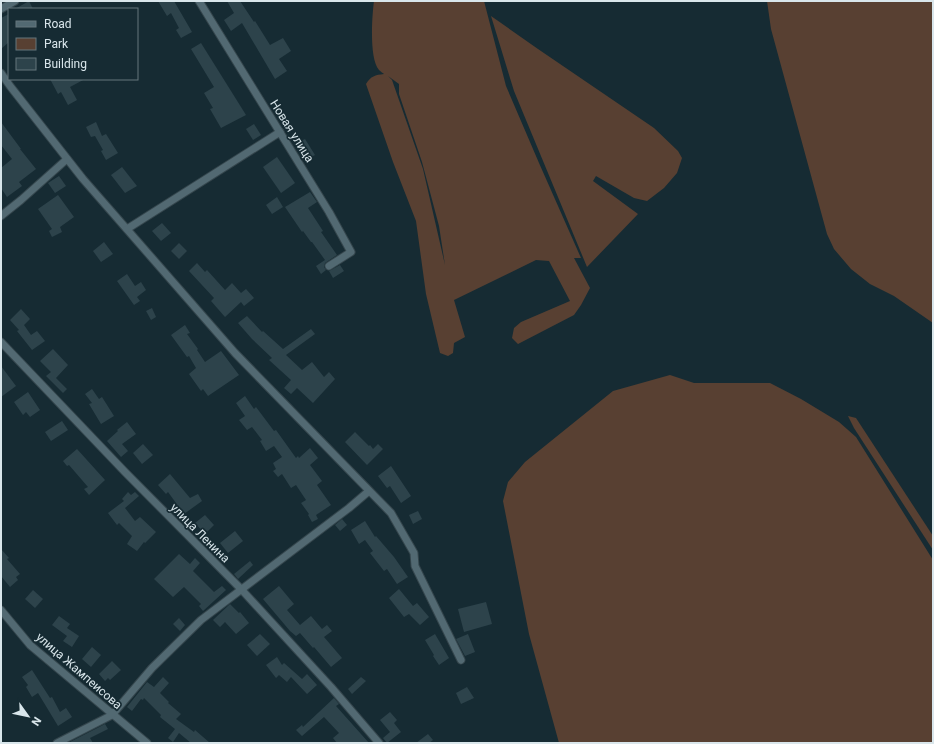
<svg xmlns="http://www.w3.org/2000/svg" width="934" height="744" viewBox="0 0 934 744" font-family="Roboto,sans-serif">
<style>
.green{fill:#584032;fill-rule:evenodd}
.building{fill:#2d434b}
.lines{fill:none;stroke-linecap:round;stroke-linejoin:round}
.minor-casing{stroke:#35464d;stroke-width:9}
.minor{stroke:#526972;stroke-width:7}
.labels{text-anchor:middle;stroke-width:3.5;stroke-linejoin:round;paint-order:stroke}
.street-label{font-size:12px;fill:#d9e6eb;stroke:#162b33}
</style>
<rect width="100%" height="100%" fill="#162b33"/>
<g class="green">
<path d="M 374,1 L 484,1 L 506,86 L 539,163 L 581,258 L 574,258 L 590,288 L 581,305 L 574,315 L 518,344 L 512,338 L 514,328 L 521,322 L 570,301 L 549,261 L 536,260 L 454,300 L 465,337 L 454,343 L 453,353 L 448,356 L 440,353 L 426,294 L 416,221 L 393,162 L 366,84 C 371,76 375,75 384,74 C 383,73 381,72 379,70 C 369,59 372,16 374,1 ZM 388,76 L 399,84 L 399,94 L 422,162 L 439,226 L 445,265 L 423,169 L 392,80 Z"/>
<path d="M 767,1 L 933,1 L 933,323 L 894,296 L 870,284 L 851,269 L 834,249 L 827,234 L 771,29 Z"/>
<path d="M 491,16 L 538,49 L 654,128 L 678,151 L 682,158 L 677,173 L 664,188 L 647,201 L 634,198 L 596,176 L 593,181 L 638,214 L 587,267 L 514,91 Z"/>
<path d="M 670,375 L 694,383 L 770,383 L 801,399 L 839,422 L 856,437 L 933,560 L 933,743 L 559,743 L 529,634 L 503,501 L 508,482 L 525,462 L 613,391 Z"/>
<path d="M 848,416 L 856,418 L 933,536 L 933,550 L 854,428 Z"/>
</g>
<g class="building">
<path d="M 29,1 L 33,9 L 15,9 Z"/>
<path d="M 158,1 L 174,1 L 192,32 L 181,38 L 176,30 L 179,28 L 171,13 L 167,16 Z"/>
<path d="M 227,1 L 240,1 L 254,22 L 255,21 L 270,45 L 283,38 L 291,51 L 279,59 L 287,71 L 275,79 L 242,23 L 231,31 L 224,20 L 234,13 Z"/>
<path d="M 9,14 L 9,42 L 1,49 L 1,18 Z"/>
<path d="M 201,43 L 246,115 L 221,128 L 210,109 L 213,108 L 204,93 L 214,87 L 191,49 Z"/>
<path d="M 50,79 L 85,79 L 70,87 L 77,100 L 68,105 L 61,92 L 58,94 Z"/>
<path d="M 1,122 L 21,149 L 20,149 L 36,169 L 19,182 L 22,186 L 7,197 L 1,188 L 1,168 L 12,159 L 1,145 Z"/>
<path d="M 96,122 L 102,136 L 106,134 L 118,153 L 106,160 L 101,151 L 103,150 L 95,136 L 91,137 L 86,127 Z"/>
<path d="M 254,124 L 261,135 L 253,140 L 246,129 Z"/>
<path d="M 305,139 L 315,155 L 307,159 L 297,143 Z"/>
<path d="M 277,157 L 295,183 L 281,193 L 263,167 Z"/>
<path d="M 122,167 L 137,186 L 125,193 L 111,175 Z"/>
<path d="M 59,176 L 66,186 L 55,193 L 48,183 Z"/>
<path d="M 310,192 L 317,202 L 308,208 L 323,231 L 321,232 L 337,255 L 325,263 L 324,267 L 326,270 L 321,274 L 316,266 L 325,260 L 312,242 L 311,242 L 303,231 L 302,232 L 285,207 Z"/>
<path d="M 58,195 L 74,217 L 60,227 L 62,232 L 52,237 L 49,231 L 52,229 L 38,209 Z"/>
<path d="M 277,197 L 283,207 L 272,214 L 266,205 Z"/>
<path d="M 162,223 L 171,233 L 161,241 L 152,231 Z"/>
<path d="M 104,242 L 113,254 L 101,262 L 93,251 Z"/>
<path d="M 179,243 L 187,251 L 179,259 L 171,251 Z"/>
<path d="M 197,263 L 205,272 L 207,270 L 225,290 L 232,283 L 241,293 L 246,289 L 254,298 L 244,306 L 241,302 L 225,317 L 211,301 L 214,298 L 189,271 Z"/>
<path d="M 340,265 L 344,271 L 333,278 L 329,271 Z"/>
<path d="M 127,274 L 135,286 L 141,282 L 146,290 L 137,297 L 140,301 L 134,305 L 117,281 Z"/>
<path d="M 152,308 L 156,317 L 151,320 L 146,311 Z"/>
<path d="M 21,309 L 30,319 L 24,325 L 31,335 L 37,331 L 45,341 L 32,350 L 17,331 L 19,330 L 10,320 Z"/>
<path d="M 247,316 L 262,332 L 263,331 L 283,349 L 311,329 L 315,334 L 286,355 L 302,370 L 312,362 L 324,377 L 329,372 L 335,379 L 313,403 L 297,388 L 291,394 L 284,388 L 291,380 L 269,360 L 272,358 L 252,339 L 238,323 Z"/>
<path d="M 185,325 L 190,333 L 187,334 L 198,349 L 197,350 L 205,362 L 221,351 L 239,375 L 208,396 L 203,389 L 201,391 L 189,374 L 196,368 L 189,356 L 187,357 L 171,335 Z"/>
<path d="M 53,349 L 68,365 L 56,378 L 67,389 L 63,393 L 46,376 L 51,372 L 40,361 Z"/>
<path d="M 1,366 L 16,386 L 1,397 Z"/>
<path d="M 92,389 L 99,399 L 102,397 L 114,416 L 101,424 L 89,404 L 92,403 L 85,394 Z"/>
<path d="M 28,392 L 40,410 L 30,417 L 26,412 L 23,415 L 14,402 Z"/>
<path d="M 245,396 L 254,409 L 256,407 L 274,431 L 276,430 L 296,458 L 298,456 L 299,458 L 310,448 L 318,458 L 310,465 L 322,481 L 317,485 L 331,505 L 316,515 L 318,519 L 312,522 L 308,515 L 309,514 L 301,503 L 306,500 L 296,485 L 291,488 L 282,474 L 278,477 L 273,471 L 276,469 L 273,463 L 282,457 L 274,446 L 266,451 L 260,441 L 262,440 L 252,427 L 247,430 L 239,420 L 245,416 L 236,403 Z"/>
<path d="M 62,421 L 68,430 L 51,441 L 45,432 Z"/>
<path d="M 127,422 L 136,434 L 122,444 L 128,451 L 121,457 L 107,441 L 118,431 L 117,430 Z"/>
<path d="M 355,432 L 369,446 L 370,445 L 373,449 L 378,444 L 383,449 L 367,465 L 345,442 Z"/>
<path d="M 143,444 L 153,455 L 142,464 L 133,453 Z"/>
<path d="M 77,449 L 105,480 L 89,495 L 84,489 L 88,487 L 69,465 L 67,466 L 63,461 Z"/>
<path d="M 391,466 L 411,496 L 401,503 L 390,486 L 387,488 L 378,476 Z"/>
<path d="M 170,474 L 190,498 L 198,494 L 202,501 L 184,514 L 168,492 L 166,494 L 158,485 Z"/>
<path d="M 128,492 L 131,495 L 135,492 L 139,496 L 125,508 L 135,521 L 140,517 L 156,532 L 145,543 L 144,542 L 137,551 L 127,544 L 132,536 L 119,523 L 117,525 L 108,513 L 124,501 L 122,499 Z"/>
<path d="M 418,511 L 422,519 L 413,524 L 409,515 Z"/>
<path d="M 205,515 L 214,525 L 205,534 L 195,523 Z"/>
<path d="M 342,519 L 347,525 L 340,531 L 335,525 Z"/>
<path d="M 365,521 L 375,537 L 376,536 L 394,557 L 408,577 L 397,584 L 387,569 L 384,571 L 370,553 L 373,551 L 365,540 L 359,544 L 351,530 Z"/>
<path d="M 235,531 L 243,541 L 228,553 L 220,543 Z"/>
<path d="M 1,549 L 9,558 L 7,559 L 20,574 L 16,577 L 18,580 L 10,587 L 1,576 Z"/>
<path d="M 179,554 L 190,564 L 195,558 L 200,563 L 193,571 L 214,592 L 222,586 L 226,590 L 203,611 L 199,606 L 201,604 L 184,587 L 173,597 L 154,579 Z"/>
<path d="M 250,561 L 253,565 L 238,579 L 234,574 Z"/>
<path d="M 279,586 L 294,604 L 287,610 L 300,625 L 311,616 L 322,629 L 327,625 L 332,631 L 324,637 L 342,658 L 331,667 L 314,647 L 313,648 L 300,633 L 296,636 L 290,631 L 263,599 Z"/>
<path d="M 399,589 L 413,606 L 417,603 L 429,617 L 420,625 L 409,614 L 404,617 L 389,598 Z"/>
<path d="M 33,590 L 43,599 L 35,608 L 25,599 Z"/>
<path d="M 486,602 L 492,624 L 464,632 L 458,609 Z"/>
<path d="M 230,604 L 239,613 L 240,612 L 249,623 L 236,634 L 225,622 L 220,627 L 213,620 Z"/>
<path d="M 59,616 L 70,624 L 67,628 L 79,636 L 72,647 L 63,641 L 67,636 L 52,625 Z"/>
<path d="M 179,618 L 185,625 L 180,631 L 173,624 Z"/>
<path d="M 260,634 L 270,644 L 257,656 L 247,645 Z"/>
<path d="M 435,634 L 449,658 L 439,665 L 433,656 L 434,655 L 425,640 Z"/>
<path d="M 468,634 L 475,652 L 465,656 L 456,639 Z"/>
<path d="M 92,647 L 101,655 L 91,667 L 82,659 Z"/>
<path d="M 277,657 L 282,665 L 284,663 L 302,679 L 307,674 L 317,685 L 307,694 L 291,677 L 287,682 L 279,675 L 276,678 L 266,665 Z"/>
<path d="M 112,661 L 121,670 L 110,680 L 108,678 L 105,681 L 99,674 Z"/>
<path d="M 32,670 L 50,698 L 52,697 L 60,712 L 66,708 L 72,717 L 58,726 L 38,693 L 32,697 L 26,687 L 28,685 L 22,677 Z"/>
<path d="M 163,677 L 169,683 L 160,693 L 169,702 L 168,703 L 181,714 L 176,719 L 194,732 L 195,730 L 210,743 L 191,743 L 179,733 L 173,742 L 168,738 L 175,729 L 160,717 L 161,715 L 144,698 L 143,700 L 141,699 L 132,711 L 127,707 L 147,682 L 154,687 Z"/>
<path d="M 361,677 L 366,681 L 352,694 L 348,689 Z"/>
<path d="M 467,687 L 474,698 L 461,704 L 456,693 Z"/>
<path d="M 334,698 L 339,704 L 336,706 L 369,743 L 337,743 L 333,738 L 339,733 L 324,717 L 302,736 L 296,730 L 302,725 L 303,727 Z"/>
<path d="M 390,712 L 397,720 L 394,723 L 401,732 L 387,743 L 383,738 L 390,732 L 380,720 Z"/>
<path d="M 105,724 L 108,729 L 90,738 L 93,743 L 68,743 Z"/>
<path d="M 428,734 L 433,740 L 429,743 L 416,743 Z"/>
</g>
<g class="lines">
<defs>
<g id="minor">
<path d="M 199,1 L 329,212 L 351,252 L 329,266"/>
<path d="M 1,9 L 15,1"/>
<path d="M 1,73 L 10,86 L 83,179 L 235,353 L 391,513 L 414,553 L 415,566 L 461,660"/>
<path d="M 1,216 L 21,200 L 67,159"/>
<path d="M 127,229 L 280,132"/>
<path d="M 1,342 L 125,472 L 241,589 L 331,687 L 379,743"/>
<path d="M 1,610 L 30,645 L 147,743"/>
<path d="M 57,743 L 112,715 L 152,668 L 201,620 L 349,508 L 369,491"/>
</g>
</defs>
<use href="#minor" class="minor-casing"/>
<use href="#minor" class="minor"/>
</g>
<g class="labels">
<g class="street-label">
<text transform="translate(292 131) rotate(58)" y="4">Новая улица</text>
<text transform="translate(200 533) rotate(45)" y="4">улица Ленина</text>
<text transform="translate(79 671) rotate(41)" y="4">улица Жампеисова</text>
</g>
</g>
<rect width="934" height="744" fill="none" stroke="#d9e6eb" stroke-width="4"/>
<rect x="8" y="8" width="130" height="72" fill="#162b33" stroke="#64767d"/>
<rect x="16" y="21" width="20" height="6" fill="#526972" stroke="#64767d"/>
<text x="44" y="28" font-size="12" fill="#d9e6eb">Road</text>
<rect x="16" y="38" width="20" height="12" fill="#584032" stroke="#64767d"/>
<text x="44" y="48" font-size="12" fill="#d9e6eb">Park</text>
<rect x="16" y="58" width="20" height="12" fill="#2d434b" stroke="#64767d"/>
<text x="44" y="68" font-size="12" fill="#d9e6eb">Building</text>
<g transform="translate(28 716) rotate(123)" stroke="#162b33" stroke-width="3" paint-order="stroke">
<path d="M0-3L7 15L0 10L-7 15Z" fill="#d9e6eb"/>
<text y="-6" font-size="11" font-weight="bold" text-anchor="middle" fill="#d9e6eb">N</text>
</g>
</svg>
